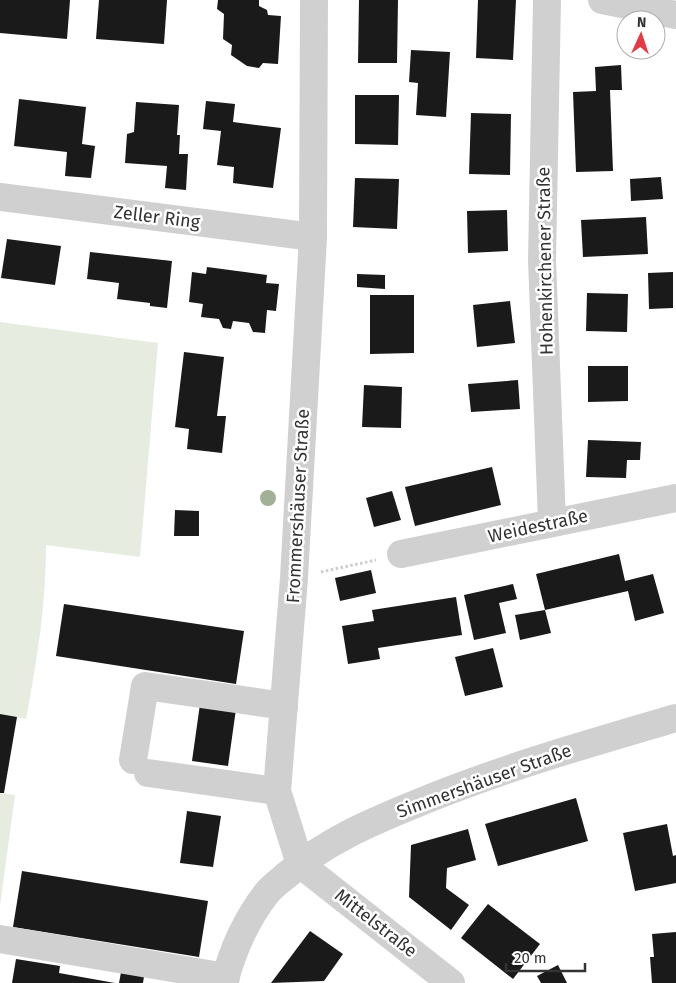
<svg xmlns="http://www.w3.org/2000/svg" width="676" height="983" viewBox="0 0 676 983" font-family="'Fira Sans',sans-serif">
<style>
.green{fill:#e6ecdf}
.building{fill:#1a1a1a}
.lines{fill:none;stroke-linecap:round;stroke-linejoin:round}
.path{stroke:#cdcdcd;stroke-width:3;stroke-dasharray:2.5 2.5;stroke-linecap:butt}
.minor{stroke:#d0d0d0;stroke-width:28}
.tree{fill:#a2b095}
.labels{text-anchor:middle;stroke-width:5;stroke-linejoin:round;paint-order:stroke}
.street-label{font-size:18px;fill:#333;stroke:#fff}
</style>
<rect width="100%" height="100%" fill="#fff"/>
<g class="green">
<path d="M 0,322 L 158,343 L 140,557 L 46,545 C 46,604 37,661 26,719 L 0,714 Z"/>
<path d="M 0,793 L 15,795 L 0,906 Z"/>
</g>
<g class="building">
<path d="M 0,0 L 70,0 L 67,39 L 0,33 Z"/>
<path d="M 99,0 L 167,0 L 164,44 L 96,39 Z"/>
<path d="M 218,0 L 259,0 L 259,6 L 267,10 L 268,15 L 281,16 L 278,64 L 263,63 L 259,68 L 247,66 L 231,55 L 232,45 L 223,39 L 224,14 L 217,9 Z"/>
<path d="M 359,0 L 398,0 L 397,63 L 358,63 Z"/>
<path d="M 478,0 L 516,0 L 513,60 L 476,58 Z"/>
<path d="M 411,50 L 450,52 L 446,117 L 416,115 L 418,83 L 409,82 Z"/>
<path d="M 621,65 L 622,90 L 610,90 L 613,171 L 576,172 L 573,92 L 596,91 L 595,67 Z"/>
<path d="M 355,95 L 399,95 L 398,145 L 355,144 Z"/>
<path d="M 19,99 L 86,107 L 82,144 L 95,146 L 91,178 L 65,176 L 67,152 L 14,146 Z"/>
<path d="M 206,101 L 235,104 L 233,122 L 281,128 L 273,188 L 233,183 L 234,167 L 217,165 L 221,131 L 203,129 Z"/>
<path d="M 136,102 L 179,105 L 177,135 L 180,135 L 179,154 L 188,154 L 186,190 L 165,188 L 167,166 L 125,163 L 127,134 L 134,132 Z"/>
<path d="M 471,113 L 511,114 L 510,175 L 469,174 Z"/>
<path d="M 661,177 L 663,199 L 631,201 L 630,179 Z"/>
<path d="M 355,178 L 399,179 L 397,229 L 353,227 Z"/>
<path d="M 507,210 L 508,251 L 468,253 L 467,211 Z"/>
<path d="M 646,217 L 648,254 L 583,257 L 581,220 Z"/>
<path d="M 7,239 L 61,246 L 55,285 L 1,278 Z"/>
<path d="M 90,252 L 172,261 L 167,308 L 150,306 L 150,303 L 117,299 L 119,283 L 87,279 Z"/>
<path d="M 207,267 L 267,275 L 266,283 L 279,284 L 276,311 L 267,310 L 265,333 L 253,332 L 249,323 L 233,321 L 231,329 L 223,328 L 219,319 L 201,317 L 203,304 L 189,302 L 192,272 L 206,274 Z"/>
<path d="M 673,272 L 673,308 L 649,309 L 648,273 Z"/>
<path d="M 357,274 L 385,275 L 385,289 L 357,287 Z"/>
<path d="M 587,293 L 628,294 L 627,332 L 586,331 Z"/>
<path d="M 370,295 L 414,295 L 414,353 L 370,354 Z"/>
<path d="M 510,301 L 515,343 L 477,347 L 473,305 Z"/>
<path d="M 184,352 L 224,357 L 217,416 L 226,416 L 222,453 L 187,449 L 189,429 L 175,427 Z"/>
<path d="M 588,366 L 628,366 L 628,401 L 588,402 Z"/>
<path d="M 518,380 L 520,409 L 471,412 L 468,384 Z"/>
<path d="M 364,385 L 402,387 L 401,428 L 362,427 Z"/>
<path d="M 588,440 L 641,442 L 640,460 L 627,460 L 626,478 L 586,477 Z"/>
<path d="M 492,467 L 501,505 L 415,526 L 405,487 Z"/>
<path d="M 392,491 L 401,520 L 374,527 L 366,498 Z"/>
<path d="M 175,510 L 199,511 L 199,536 L 174,536 Z"/>
<path d="M 619,554 L 625,581 L 653,574 L 664,613 L 635,621 L 628,591 L 545,610 L 536,574 Z"/>
<path d="M 371,570 L 376,593 L 340,601 L 335,578 Z"/>
<path d="M 513,584 L 517,599 L 499,603 L 506,633 L 474,640 L 464,595 Z"/>
<path d="M 456,597 L 462,635 L 378,648 L 380,659 L 348,664 L 342,626 L 374,621 L 372,610 Z"/>
<path d="M 64,604 L 244,631 L 236,684 L 56,656 Z"/>
<path d="M 545,610 L 551,633 L 520,640 L 515,615 Z"/>
<path d="M 493,648 L 503,687 L 465,696 L 455,657 Z"/>
<path d="M 200,704 L 236,709 L 228,766 L 192,761 Z"/>
<path d="M 0,714 L 17,717 L 4,793 L 0,793 Z"/>
<path d="M 576,798 L 588,841 L 498,866 L 485,824 Z"/>
<path d="M 187,811 L 221,816 L 213,867 L 180,863 Z"/>
<path d="M 667,824 L 673,856 L 676,855 L 676,883 L 635,891 L 623,833 Z"/>
<path d="M 468,829 L 476,860 L 447,868 L 446,888 L 469,905 L 451,930 L 409,897 L 411,845 Z"/>
<path d="M 22,871 L 208,901 L 199,957 L 13,927 Z"/>
<path d="M 488,904 L 540,944 L 513,979 L 461,938 Z"/>
<path d="M 310,931 L 343,954 L 324,981 L 271,983 Z"/>
<path d="M 676,932 L 676,983 L 652,983 L 650,957 L 654,957 L 652,934 Z"/>
<path d="M 16,959 L 60,966 L 59,973 L 115,983 L 12,983 Z"/>
<path d="M 558,965 L 567,983 L 541,983 L 537,976 Z"/>
<path d="M 122,967 L 145,970 L 143,983 L 119,983 Z"/>
</g>
<g class="lines">
<path class="path" d="M 321,572 L 376,560"/>
<g class="minor">
<path d="M 547,0 L 542,260 L 552,522"/>
<path d="M 602,0 L 676,15"/>
<path d="M 0,197 L 313,237"/>
<path d="M 401,554 L 676,498"/>
<path d="M 133,760 L 145,686 L 284,706"/>
<path d="M 148,773 L 277,791"/>
<path d="M 300,864 L 277,791 L 294,578 L 313,237 L 314,0"/>
<path d="M 300,864 L 451,983"/>
<path d="M 0,939 L 226,977"/>
<path d="M 224,983 C 232,952 246,920 266,894 C 271,887 281,880 288,874 C 325,842 369,823 413,805 C 499,769 587,744 676,718"/>
</g>
</g>
<circle class="tree" cx="268" cy="498" r="8"/>
<g class="labels">
<g class="street-label">
<text transform="translate(157 217) rotate(7)" y="6">Zeller Ring</text>
<text transform="translate(545 261) rotate(-91)" y="6">Hohenkirchener Straße</text>
<text transform="translate(298 506) rotate(-87)" y="6">Frommershäuser Straße</text>
<text transform="translate(538 526) rotate(-12)" y="6">Weidestraße</text>
<text transform="translate(484 781) rotate(-20)" y="6">Simmershäuser Straße</text>
<text transform="translate(376 923) rotate(38)" y="6">Mittelstraße</text>
</g>
</g>
<g transform="translate(641 35) rotate(3)"><circle r="24" fill="#ffffff" stroke="#adadad"/>
<path d="M0-4L9 19L0 12L-9 19Z" fill="#e63946"/>
<text y="-8" font-size="14" font-weight="bold" text-anchor="middle" fill="#333333">N</text>
</g>
<path d="M506 963v8h79v-8" fill="none" stroke="#333333" stroke-width="2.5"/>
<text x="514" y="963" font-size="15" fill="#333333" stroke="#ffffff" stroke-width="4" paint-order="stroke">20 m</text>
</svg>
